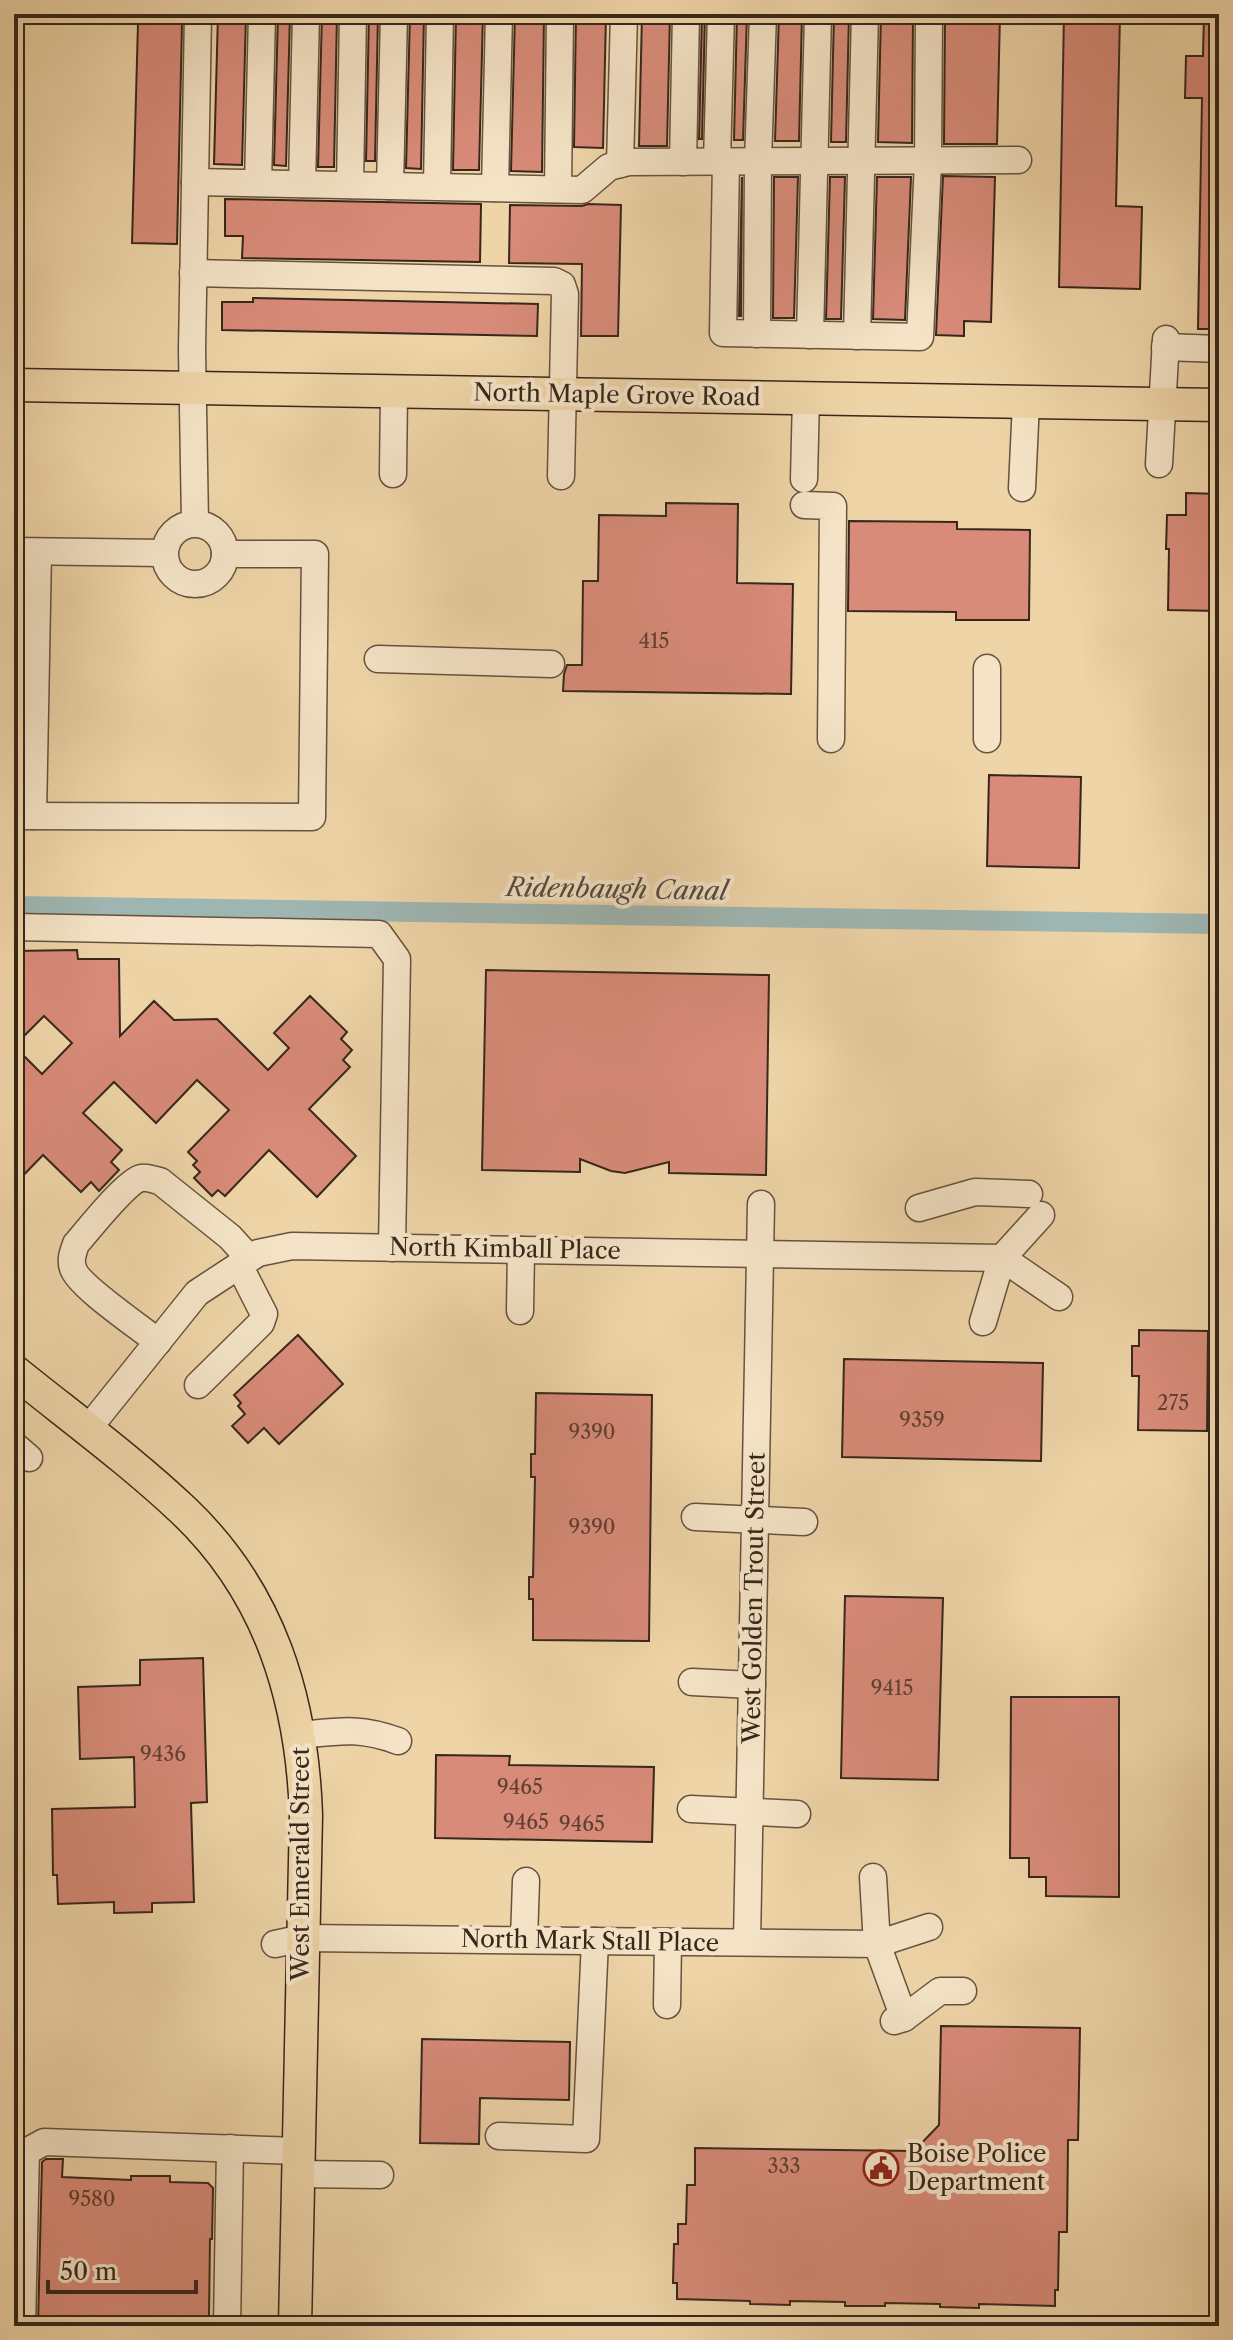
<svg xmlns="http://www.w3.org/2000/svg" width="1233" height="2340" viewBox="0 0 1233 2340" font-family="'Libre Caslon Text',serif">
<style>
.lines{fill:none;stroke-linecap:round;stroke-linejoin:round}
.canal{stroke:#9eb6b2;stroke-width:20}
.building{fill:#d88b79;stroke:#38271b;stroke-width:2}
.minor-casing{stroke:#66523e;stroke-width:29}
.major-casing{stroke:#38271b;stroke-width:35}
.minor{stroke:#f4e3c6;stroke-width:26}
.major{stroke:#eed4a7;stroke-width:32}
.labels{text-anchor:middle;stroke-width:8;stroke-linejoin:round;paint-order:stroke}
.number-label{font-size:20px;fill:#604032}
.street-label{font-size:24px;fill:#38271b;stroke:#f4e3c6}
.poi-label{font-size:24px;fill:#38271b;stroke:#f4e3c6;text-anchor:start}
.water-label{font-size:26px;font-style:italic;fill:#524b41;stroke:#f4e3c6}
</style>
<rect width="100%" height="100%" fill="#eed4a7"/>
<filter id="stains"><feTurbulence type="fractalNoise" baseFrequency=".0025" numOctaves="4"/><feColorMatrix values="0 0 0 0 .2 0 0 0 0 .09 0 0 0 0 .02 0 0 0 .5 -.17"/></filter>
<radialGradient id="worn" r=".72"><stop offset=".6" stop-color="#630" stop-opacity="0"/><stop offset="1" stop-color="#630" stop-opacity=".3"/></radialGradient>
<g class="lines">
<path class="canal" d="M 14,906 L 1219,924"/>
</g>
<g class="building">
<path d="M 218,14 L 246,14 L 242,165 L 214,164 Z"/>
<path d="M 278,14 L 290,14 L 286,166 L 274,165 Z"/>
<path d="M 322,14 L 337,14 L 334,167 L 318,167 Z"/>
<path d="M 369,14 L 378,14 L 375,161 L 366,161 Z"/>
<path d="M 410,14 L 424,14 L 421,169 L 406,168 Z"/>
<path d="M 456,14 L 483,14 L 479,170 L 453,170 Z"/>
<path d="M 515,14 L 544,14 L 542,172 L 511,171 Z"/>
<path d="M 576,14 L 606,14 L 603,148 L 574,147 Z"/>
<path d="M 642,14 L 670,14 L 667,146 L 639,146 Z"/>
<path d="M 702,14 L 705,14 L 702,139 L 699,139 Z"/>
<path d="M 737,14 L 747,14 L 743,140 L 734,140 Z"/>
<path d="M 779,14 L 802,14 L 799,141 L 775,141 Z"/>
<path d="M 834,14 L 849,14 L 846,142 L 831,142 Z"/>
<path d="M 881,14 L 913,14 L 912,143 L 878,142 Z"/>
<path d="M 945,14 L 1000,14 L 997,144 L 944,144 Z"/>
<path d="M 1064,14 L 1120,14 L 1116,206 L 1142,207 L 1140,289 L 1059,287 Z"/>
<path d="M 1204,14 L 1219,14 L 1219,329 L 1198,329 L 1202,98 L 1185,98 L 1186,56 L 1203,56 Z"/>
<path d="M 138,23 L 182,24 L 177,244 L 132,243 Z"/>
<path d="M 943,176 L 995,177 L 991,322 L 964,321 L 964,336 L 936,335 Z"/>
<path d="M 742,177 L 741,316 L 739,316 Z"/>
<path d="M 774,177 L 798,177 L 794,318 L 773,318 Z"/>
<path d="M 830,177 L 845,177 L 841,319 L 826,319 Z"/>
<path d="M 877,177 L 911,177 L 905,320 L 873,319 Z"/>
<path d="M 225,199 L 481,204 L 480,262 L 242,258 L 243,236 L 225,236 Z"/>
<path d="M 588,204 L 621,205 L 618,336 L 581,336 L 582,264 L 509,263 L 510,205 L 582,206 Z"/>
<path d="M 253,298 L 538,304 L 537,336 L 222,330 L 222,302 L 253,302 Z"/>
<path d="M 1186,493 L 1219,494 L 1219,611 L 1168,610 L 1169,549 L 1166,549 L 1167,515 L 1186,515 Z"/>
<path d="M 666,503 L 738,504 L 737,583 L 793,584 L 791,694 L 563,691 L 564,674 L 567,665 L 582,665 L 583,581 L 598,581 L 599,515 L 666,516 Z"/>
<path d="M 849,521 L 957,522 L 957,529 L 1030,530 L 1029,620 L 956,620 L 956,612 L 848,611 Z"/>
<path d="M 989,775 L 1081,777 L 1079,868 L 987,866 Z"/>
<path d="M 77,950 L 78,959 L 119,959 L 120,1036 L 154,1001 L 174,1020 L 217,1019 L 268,1070 L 289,1048 L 274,1033 L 310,996 L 347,1032 L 341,1039 L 352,1050 L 343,1060 L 350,1067 L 309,1109 L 356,1156 L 317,1197 L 269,1150 L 225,1196 L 218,1190 L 212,1196 L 194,1178 L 200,1172 L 193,1165 L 197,1161 L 188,1152 L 229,1110 L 197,1080 L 156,1123 L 114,1082 L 83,1113 L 122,1150 L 111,1162 L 119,1170 L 99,1191 L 91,1182 L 81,1192 L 43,1155 L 14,1185 L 14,1046 L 42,1074 L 72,1043 L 44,1016 L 14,1046 L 14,951 Z"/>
<path d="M 486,970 L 769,975 L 766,1175 L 669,1173 L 669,1162 L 625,1173 L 611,1171 L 580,1159 L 580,1172 L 482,1170 Z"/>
<path d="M 1139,1330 L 1208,1331 L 1207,1431 L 1138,1430 L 1139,1376 L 1132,1376 L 1132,1346 L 1139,1346 Z"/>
<path d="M 298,1335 L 343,1384 L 279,1444 L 264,1428 L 248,1443 L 232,1426 L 245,1414 L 238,1406 L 241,1403 L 234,1395 Z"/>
<path d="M 844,1359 L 1043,1363 L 1041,1461 L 842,1457 Z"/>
<path d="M 536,1393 L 652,1395 L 649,1641 L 533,1640 L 533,1599 L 529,1599 L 529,1577 L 533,1577 L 535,1477 L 531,1477 L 531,1454 L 535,1454 Z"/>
<path d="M 845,1596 L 943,1598 L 938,1780 L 841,1778 Z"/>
<path d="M 203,1658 L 207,1802 L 191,1803 L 194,1902 L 152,1903 L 152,1912 L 114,1913 L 114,1902 L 58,1904 L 57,1875 L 53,1875 L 52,1809 L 135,1807 L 134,1757 L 80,1759 L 78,1687 L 140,1685 L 140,1660 Z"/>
<path d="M 1011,1697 L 1119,1697 L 1119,1897 L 1046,1896 L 1046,1877 L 1029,1877 L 1029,1858 L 1010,1858 Z"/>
<path d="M 436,1755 L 510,1756 L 509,1765 L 654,1767 L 652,1842 L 435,1838 Z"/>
<path d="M 941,2026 L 1080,2028 L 1078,2140 L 1068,2140 L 1067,2232 L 1059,2232 L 1058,2290 L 1055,2290 L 1055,2306 L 979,2304 L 979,2308 L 940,2307 L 940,2304 L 885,2303 L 885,2306 L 845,2306 L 845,2302 L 790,2301 L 790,2305 L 750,2304 L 750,2301 L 677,2299 L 677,2283 L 673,2283 L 674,2244 L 678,2244 L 678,2224 L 686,2224 L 687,2185 L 695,2185 L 695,2148 L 914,2151 L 939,2125 Z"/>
<path d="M 422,2039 L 570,2042 L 569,2100 L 480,2098 L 479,2144 L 420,2143 Z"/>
<path d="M 46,2159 L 63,2159 L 62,2177 L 131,2180 L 131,2176 L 170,2176 L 170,2182 L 208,2183 L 213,2188 L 212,2239 L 210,2239 L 209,2315 L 204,2320 L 166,2320 L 166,2326 L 127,2325 L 127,2321 L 92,2320 L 92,2323 L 58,2323 L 58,2326 L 38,2326 L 42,2162 Z"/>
</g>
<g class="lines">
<defs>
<g id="minor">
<path d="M 683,162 L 686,14"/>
<path d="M 717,162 L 721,14"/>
<path d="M 726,162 L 723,333 L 920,337 L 928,161 L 929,14"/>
<path d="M 620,164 L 624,14"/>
<path d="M 195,182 L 582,190 L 609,167 L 629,162 L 1018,160"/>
<path d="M 258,183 L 262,14"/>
<path d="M 302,184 L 306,14"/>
<path d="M 350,185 L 353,14"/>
<path d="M 390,186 L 394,14"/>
<path d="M 437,186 L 440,14"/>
<path d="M 495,188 L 499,14"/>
<path d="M 558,189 L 560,14"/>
<path d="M 193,273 L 554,281 L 562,285 L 565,294 L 561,476"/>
<path d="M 757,334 L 758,162 L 763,14"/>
<path d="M 810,335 L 818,14"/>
<path d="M 857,336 L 865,14"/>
<path d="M 1165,347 L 1219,349"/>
<path d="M 1159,464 L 1166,339"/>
<path d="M 393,474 L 394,392"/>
<path d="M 804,479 L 806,397"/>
<path d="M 1022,488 L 1026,402"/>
<path d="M 804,505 L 833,506 L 831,739"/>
<path d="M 195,523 L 192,350 L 198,14"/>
<circle cx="195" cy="554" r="30"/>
<path d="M 14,551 L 164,553"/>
<path d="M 378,659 L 551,664"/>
<path d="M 987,668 L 987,739"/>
<path d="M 14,816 L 312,817 L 315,554 L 225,554"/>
<path d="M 33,816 L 38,552"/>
<path d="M 14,927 L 379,934 L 397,959 L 392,1248"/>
<path d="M 919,1208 L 975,1192 L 1029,1194"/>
<path d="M 1041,1215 L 1002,1258 L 1059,1297"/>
<path d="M 520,1311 L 521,1250"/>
<path d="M 158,1342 C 141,1328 77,1285 73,1268 C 70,1260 73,1252 76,1244 C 88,1230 126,1182 141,1178 C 147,1177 154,1180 160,1181 L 230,1237 L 249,1258"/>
<path d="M 198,1385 L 261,1323 L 264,1314 L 239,1265"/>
<path d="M 87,1430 L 197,1293 L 258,1253 L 292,1246 L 1002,1258 L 983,1322"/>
<path d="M 14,1445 L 29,1458"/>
<path d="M 695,1517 L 804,1522"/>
<path d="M 692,1682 L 752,1685"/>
<path d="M 300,1735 C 340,1731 360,1727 398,1741"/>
<path d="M 691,1809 L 797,1814"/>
<path d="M 873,1877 L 877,1944 L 929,1927"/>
<path d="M 524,1940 L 526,1881"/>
<path d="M 747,1942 L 761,1204"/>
<path d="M 275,1944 L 303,1938 L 877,1944 L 904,2018"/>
<path d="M 667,2005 L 668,1942"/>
<path d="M 894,2021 L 904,2018 L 940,1991 L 963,1991"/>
<path d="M 499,2136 L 586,2139 L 595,1941"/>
<path d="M 298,2174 L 380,2175"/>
<path d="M 22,2326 L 26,2152 L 44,2142 L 299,2151"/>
<path d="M 227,2326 L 230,2148"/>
</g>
<g id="major">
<path d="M 14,385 L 1219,405"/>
<path d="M 14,1371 C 71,1417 131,1461 184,1511 C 270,1593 302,1699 306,1815 L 295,2326"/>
</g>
</defs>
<use href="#minor" class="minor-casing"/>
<use href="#major" class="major-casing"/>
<use href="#minor" class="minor"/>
<use href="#major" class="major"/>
</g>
<defs>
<symbol id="civic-ring" viewBox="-11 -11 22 22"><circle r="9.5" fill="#f4e3c6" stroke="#8f2418" stroke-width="1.5"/><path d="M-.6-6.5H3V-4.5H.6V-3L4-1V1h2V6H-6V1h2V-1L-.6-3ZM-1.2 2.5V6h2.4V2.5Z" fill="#8f2418"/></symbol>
</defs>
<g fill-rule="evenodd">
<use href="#civic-ring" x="861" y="2148" width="40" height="40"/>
</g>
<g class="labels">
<g class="number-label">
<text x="654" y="648">415</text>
<text x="1173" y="1410">275</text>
<text x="922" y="1427">9359</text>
<text x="592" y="1439">9390</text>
<text x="592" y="1534">9390</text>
<text x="892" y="1695">9415</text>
<text x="163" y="1761">9436</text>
<text x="520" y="1794">9465</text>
<text x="526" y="1829">9465</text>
<text x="582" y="1831">9465</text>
<text x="784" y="2173">333</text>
<text x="92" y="2206">9580</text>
</g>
<g class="street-label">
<text transform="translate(617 395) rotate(1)" y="8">North Maple Grove Road</text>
<text transform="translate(505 1249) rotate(1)" y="8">North Kimball Place</text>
<text transform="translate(754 1598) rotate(-89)" y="8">West Golden Trout Street</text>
<text transform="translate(301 1864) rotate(-90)" y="8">West Emerald Street</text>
<text transform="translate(590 1941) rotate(1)" y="8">North Mark Stall Place</text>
</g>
<g class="poi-label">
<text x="907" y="2162">Boise Police<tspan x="907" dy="28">Department</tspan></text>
</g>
<g class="water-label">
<text transform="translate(617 889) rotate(1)" y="9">Ridenbaugh Canal</text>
</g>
</g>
<rect width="1233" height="2340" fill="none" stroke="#eed4a7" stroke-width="48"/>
<rect x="16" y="16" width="1201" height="2308" fill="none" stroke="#38271b" stroke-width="4"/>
<rect x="24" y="24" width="1185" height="2292" fill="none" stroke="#38271b" stroke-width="2"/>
<path d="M48 2280v12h148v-12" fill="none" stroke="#38271b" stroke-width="4"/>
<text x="60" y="2280" font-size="24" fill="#38271b" stroke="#f4e3c6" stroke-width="6" paint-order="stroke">50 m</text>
<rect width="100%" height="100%" filter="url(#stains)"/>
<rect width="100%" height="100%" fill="url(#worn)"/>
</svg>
